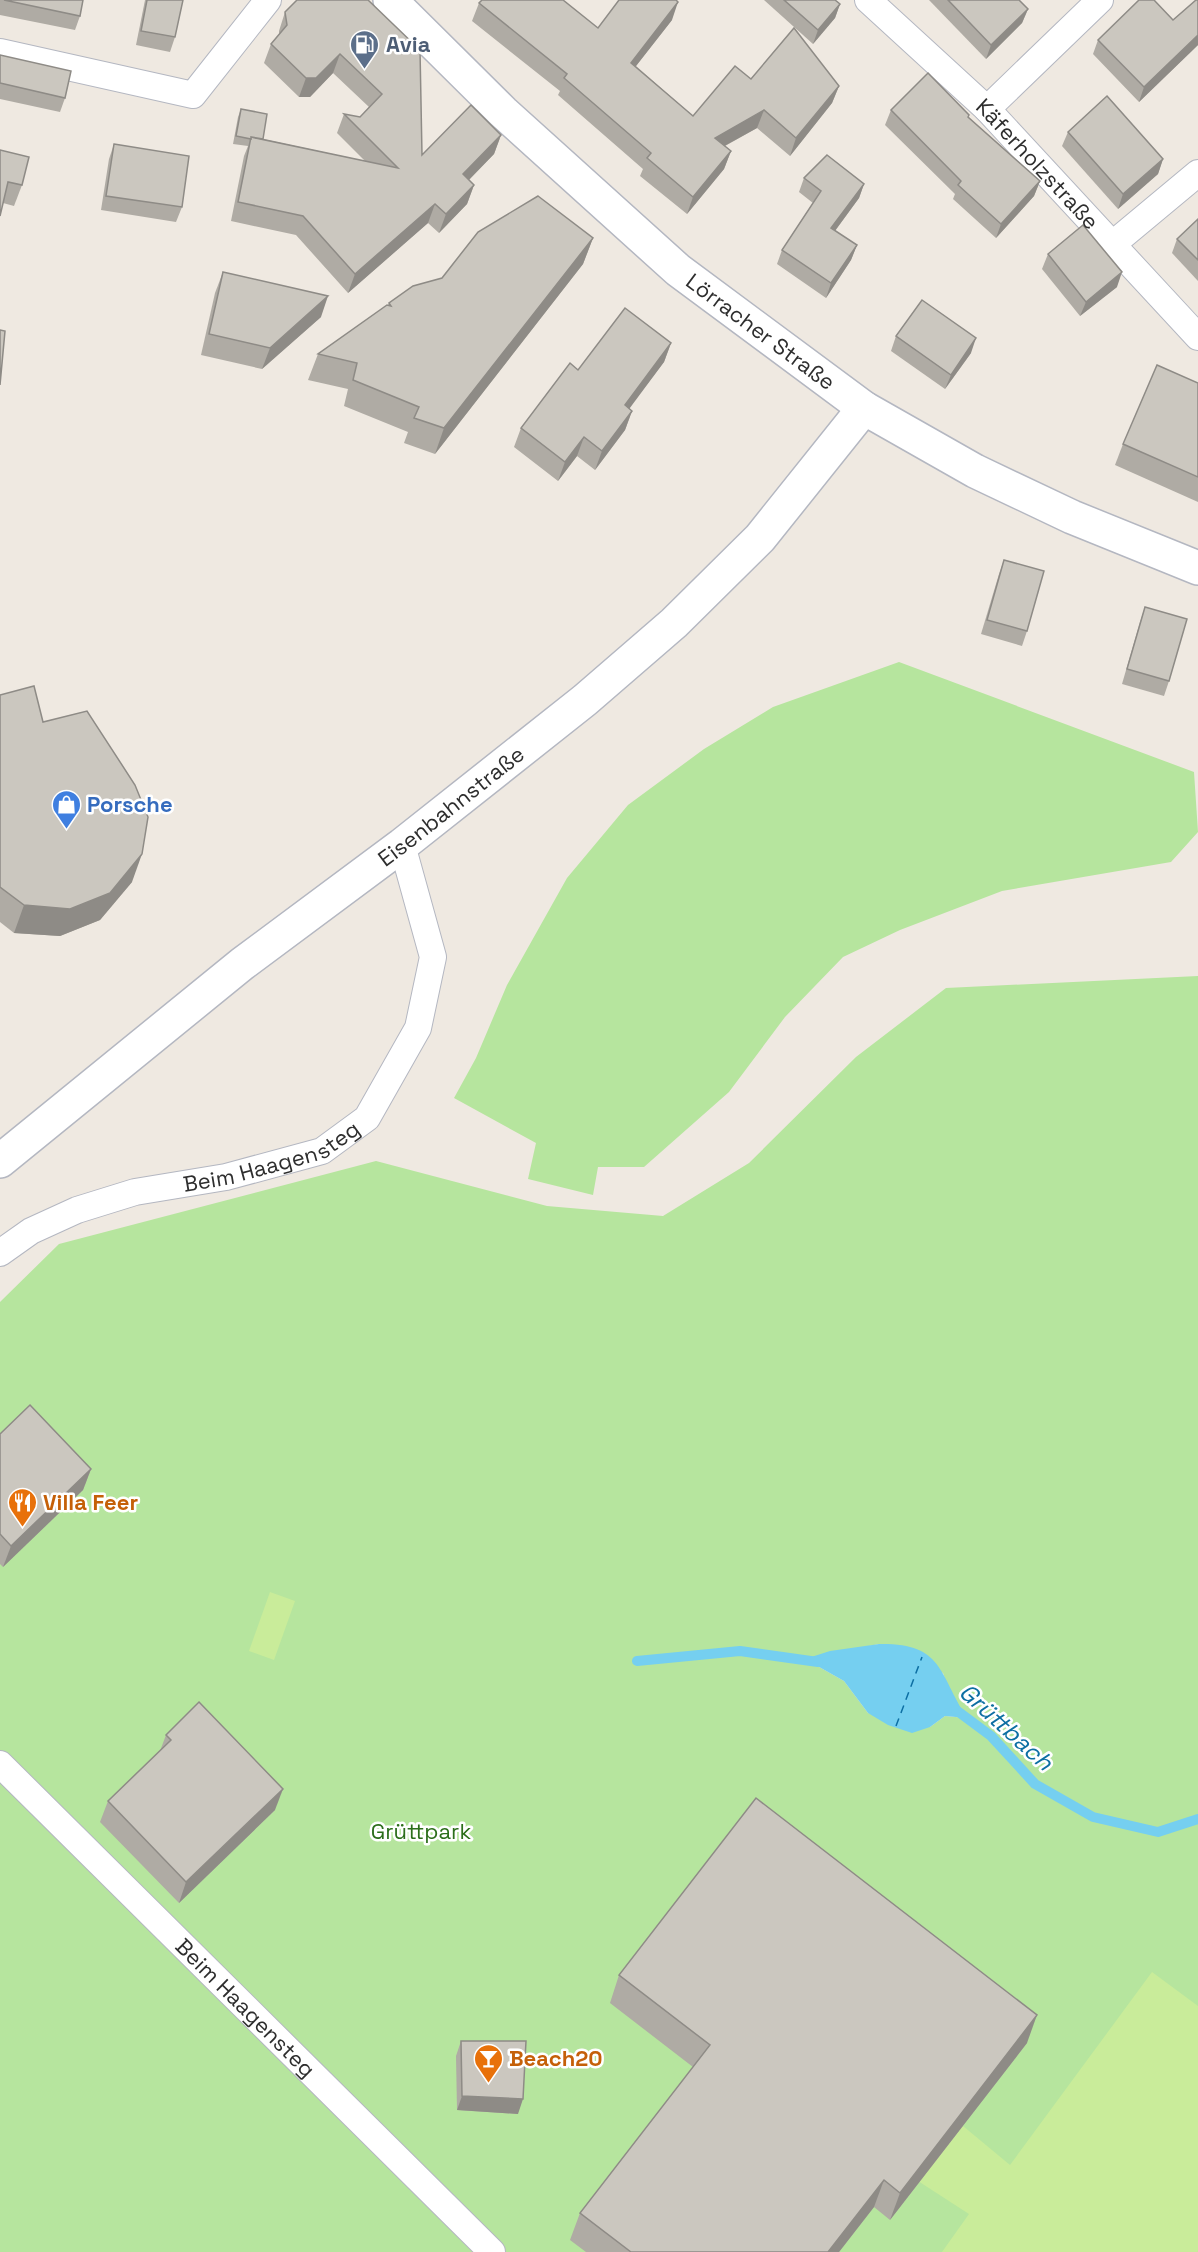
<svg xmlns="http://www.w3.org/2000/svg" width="1198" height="2252" viewBox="0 0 1198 2252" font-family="'Space Grotesk',sans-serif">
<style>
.green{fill:#b6e59e;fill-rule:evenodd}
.pitch{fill:#c9ec9a}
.water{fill:#75cff0}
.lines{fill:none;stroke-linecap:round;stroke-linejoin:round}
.stream{stroke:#75cff0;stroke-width:10}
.ferry{stroke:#0d6fa3;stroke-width:1.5;stroke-dasharray:8 6;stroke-linecap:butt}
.street-casing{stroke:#b4b7c1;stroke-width:28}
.secondary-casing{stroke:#b4b7c1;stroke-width:36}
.street{stroke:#fff;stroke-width:26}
.secondary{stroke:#fff;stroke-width:33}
.wall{fill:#afaba4}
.shaded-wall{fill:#8e8b86}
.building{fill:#cbc7bf;stroke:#8e8b86;stroke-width:1.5}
.labels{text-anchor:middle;stroke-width:5;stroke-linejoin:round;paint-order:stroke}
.service-label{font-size:22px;font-weight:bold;fill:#4e5e75;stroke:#fff;text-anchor:start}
.street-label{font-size:22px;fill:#2e2e2e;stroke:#fff}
.shop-label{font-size:22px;font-weight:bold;fill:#366cbe;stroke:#fff;text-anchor:start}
.food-label{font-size:22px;font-weight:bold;fill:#c56008;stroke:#fff;text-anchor:start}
.park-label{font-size:22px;fill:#2c6e1b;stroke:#fff}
.water-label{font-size:24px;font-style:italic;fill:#0d6fa3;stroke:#fff}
</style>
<rect width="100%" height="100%" fill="#efe9e1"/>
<g class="green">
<path d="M 899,662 L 1194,772 L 1198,832 L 1171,862 L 1002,891 L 900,930 L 843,957 L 785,1017 L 729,1092 L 644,1167 L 598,1167 L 593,1195 L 528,1179 L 536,1143 L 454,1098 L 476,1058 L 507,985 L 567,878 L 628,805 L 704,749 L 773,707 Z"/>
<path d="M 1198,976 L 1198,2252 L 0,2252 L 0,1302 L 59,1244 L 376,1161 L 547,1206 L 663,1216 L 749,1163 L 856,1057 L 946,988 ZM 879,1644 L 943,1673 L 949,1691 L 966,1718 L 945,1716 L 930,1727 L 868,1713 L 844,1681 L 805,1659 Z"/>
</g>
<g class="pitch">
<path d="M 270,1592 L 295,1601 L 274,1660 L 249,1651 Z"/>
<path d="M 1152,1972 L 1198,2006 L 1198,2252 L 942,2252 L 969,2214 L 918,2181 L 963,2126 L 1010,2165 Z"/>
</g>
<path class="water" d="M 879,1644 C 943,1643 938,1672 967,1718 L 945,1716 L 930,1727 L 912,1733 L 888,1725 L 868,1713 L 844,1681 L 805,1659 L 830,1651 Z"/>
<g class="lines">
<g class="stream">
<path d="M 637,1661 L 740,1651 L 818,1662"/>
<path d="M 956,1710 L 991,1736 L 1035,1784 L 1093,1817 L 1158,1832 L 1198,1819"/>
</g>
<path class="ferry" d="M 896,1726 L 922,1657"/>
<defs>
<g id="street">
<path id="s1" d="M 868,0 L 987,109 L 1198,337"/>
<path d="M 0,52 L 193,95 L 268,0"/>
<path d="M 987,109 L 1100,0"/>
<path d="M 1114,243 L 1198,173"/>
<path id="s2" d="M 0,1253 L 31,1231 L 77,1210 L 135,1192 L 226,1177 L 322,1151 L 367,1118 L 418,1028 L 433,957 L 402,845"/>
<path id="s3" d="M 0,1764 L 492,2252"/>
</g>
<g id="secondary">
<path id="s4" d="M 390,0 L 503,112 L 678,270 L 864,408 L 975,471 L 1072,517 L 1198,568"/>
<path id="s5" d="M 0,1161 L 242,964 L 402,845 L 585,700 L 674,623 L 760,538 L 864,408"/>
</g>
</defs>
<use href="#street" class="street-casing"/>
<use href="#secondary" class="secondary-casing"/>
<use href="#street" class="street"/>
<use href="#secondary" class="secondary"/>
</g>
<g class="wall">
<path d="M 0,0 L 83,0 L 80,16 L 75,30 L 0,15 Z"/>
<path d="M 145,0 L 183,0 L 175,37 L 170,52 L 136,45 Z"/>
<path d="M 368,0 L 422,155 L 501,135 L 494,154 L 469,180 L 474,185 L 467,204 L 439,233 L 428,223 L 348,293 L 296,235 L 231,221 L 244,156 L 248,146 L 233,144 L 238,117 L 241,109 L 263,139 L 365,161 L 337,133 L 344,114 L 360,117 L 369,107 L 333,73 L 310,97 L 299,97 L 264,63 L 271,44 L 279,35 L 279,31 L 285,12 Z"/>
<path d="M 764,0 L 835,0 L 840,4 L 835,18 L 813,44 Z"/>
<path d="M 929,0 L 1019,0 L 1028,9 L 1022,23 L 986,59 Z"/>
<path d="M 1198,0 L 1198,45 L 1139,102 L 1093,54 L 1098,40 L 1173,20 Z"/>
<path d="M 479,3 L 598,28 L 672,20 L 636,66 L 693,116 L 751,79 L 839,86 L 832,103 L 790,156 L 757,128 L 725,146 L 731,151 L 724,169 L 687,214 L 640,176 L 643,169 L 558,95 L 560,91 L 472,21 Z"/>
<path d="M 0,55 L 65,98 L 60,112 L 0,99 Z"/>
<path d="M 891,110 L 969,115 L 968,117 L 1040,181 L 1034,196 L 996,238 L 953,199 L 955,194 L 885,125 Z"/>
<path d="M 1068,132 L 1163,159 L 1158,174 L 1118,209 L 1062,146 Z"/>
<path d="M 114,144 L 182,207 L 176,222 L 101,210 L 109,159 Z"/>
<path d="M 0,150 L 22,185 L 14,206 L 3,203 Z"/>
<path d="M 804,178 L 864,184 L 859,198 L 835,231 L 857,245 L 851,260 L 826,298 L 777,264 L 782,250 L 813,203 L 799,192 Z"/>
<path d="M 1198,219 L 1198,281 L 1172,253 L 1177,239 Z"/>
<path d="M 593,238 L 583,264 L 435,454 L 404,443 L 408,432 L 344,406 L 348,389 L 308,380 L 318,354 L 388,305 L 389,303 Z"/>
<path d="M 1048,254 L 1117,287 L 1080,316 L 1042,269 Z"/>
<path d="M 223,272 L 321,317 L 262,369 L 201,355 L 215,293 Z"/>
<path d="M 896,336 L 971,353 L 945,389 L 891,351 Z"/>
<path d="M 671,343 L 664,362 L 629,408 L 632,411 L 625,430 L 595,470 L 577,456 L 558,481 L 514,447 L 521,428 L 578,370 Z"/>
<path d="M 1198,383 L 1198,502 L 1115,465 L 1123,444 Z"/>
<path d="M 1004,560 L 1027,631 L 1022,646 L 981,634 L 999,574 Z"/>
<path d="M 1145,607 L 1169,681 L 1164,696 L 1122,684 L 1140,622 Z"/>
<path d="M 0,695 L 43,722 L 132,882 L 100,920 L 60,936 L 14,933 L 0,922 Z"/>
<path d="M 0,1434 L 91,1469 L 83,1490 L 3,1567 L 0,1564 Z"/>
<path d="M 166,1735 L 275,1810 L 179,1903 L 100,1822 L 108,1801 L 160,1751 Z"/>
<path d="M 619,1975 L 1027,2043 L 890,2220 L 874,2207 L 839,2252 L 586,2252 L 570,2240 L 580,2213 L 693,2067 L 610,2003 Z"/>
<path d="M 461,2041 L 518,2114 L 457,2110 L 456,2056 Z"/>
</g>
<g class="shaded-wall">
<path d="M 678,2 L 672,20 L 625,80 L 631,63 Z"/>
<path d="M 840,4 L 835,18 L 813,44 L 818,30 Z"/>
<path d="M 1028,9 L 1022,23 L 986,59 L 991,45 Z"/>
<path d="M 1198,35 L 1198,45 L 1139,102 L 1144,87 Z"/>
<path d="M 340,54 L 333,73 L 310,97 L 299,97 L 306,78 Z"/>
<path d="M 839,86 L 832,103 L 790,156 L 796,138 Z"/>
<path d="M 764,110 L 757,128 L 708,155 L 715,138 Z"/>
<path d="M 501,135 L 494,154 L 456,193 L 463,174 Z"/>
<path d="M 731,151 L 724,169 L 687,214 L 693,197 Z"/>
<path d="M 1163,159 L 1158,174 L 1118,209 L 1123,194 Z"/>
<path d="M 1040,181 L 1034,196 L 996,238 L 1001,224 Z"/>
<path d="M 864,184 L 859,198 L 826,243 L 831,228 Z"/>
<path d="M 474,185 L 467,204 L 439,233 L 446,214 Z"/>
<path d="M 435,204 L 428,223 L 348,293 L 355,274 Z"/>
<path d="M 593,238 L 583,264 L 435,454 L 444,428 Z"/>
<path d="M 857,245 L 851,260 L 826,298 L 831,283 Z"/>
<path d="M 1122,272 L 1117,287 L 1080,316 L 1086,302 Z"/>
<path d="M 328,296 L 321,317 L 262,369 L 270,348 Z"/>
<path d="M 976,338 L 971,353 L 945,389 L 951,375 Z"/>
<path d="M 671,343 L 664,362 L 618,424 L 625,405 Z"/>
<path d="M 632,411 L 625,430 L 595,470 L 602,451 Z"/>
<path d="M 584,437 L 577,456 L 558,481 L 565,462 Z"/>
<path d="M 142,854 L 132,882 L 100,920 L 60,936 L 14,933 L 24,905 Z"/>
<path d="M 91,1469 L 83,1490 L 3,1567 L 11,1546 Z"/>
<path d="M 283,1789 L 275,1810 L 179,1903 L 186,1882 Z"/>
<path d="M 1037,2015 L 1027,2043 L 890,2220 L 900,2193 Z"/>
<path d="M 462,2096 L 523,2099 L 518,2114 L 457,2110 Z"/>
<path d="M 884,2180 L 874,2207 L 839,2252 L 828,2252 Z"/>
</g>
<g class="building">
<path d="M 4,0 L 83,0 L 80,16 Z"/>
<path d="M 147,0 L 183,0 L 175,37 L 141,31 Z"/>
<path d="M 297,0 L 368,0 L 420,50 L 422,155 L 471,105 L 501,135 L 463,174 L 474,185 L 446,214 L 435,204 L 355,274 L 303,216 L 238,202 L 251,137 L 398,168 L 344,114 L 360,117 L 382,94 L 340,54 L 316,78 L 306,78 L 271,44 L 287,25 L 285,12 Z"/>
<path d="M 482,0 L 563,0 L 598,28 L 619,0 L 676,0 L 678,2 L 631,63 L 693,116 L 735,66 L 751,79 L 794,28 L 839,86 L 796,138 L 764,110 L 715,138 L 731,151 L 693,197 L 647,158 L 651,153 L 564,78 L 567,74 L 479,3 Z"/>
<path d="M 784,0 L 835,0 L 840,4 L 818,30 Z"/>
<path d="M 948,0 L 1019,0 L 1028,9 L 991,45 Z"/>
<path d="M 1139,0 L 1154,0 L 1173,20 L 1196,0 L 1198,0 L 1198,35 L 1144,87 L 1098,40 Z"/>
<path d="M 0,55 L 71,71 L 65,98 L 0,83 Z"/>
<path d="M 928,73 L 969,115 L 968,117 L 1040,181 L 1001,224 L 958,185 L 961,181 L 891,110 Z"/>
<path d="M 1107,96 L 1163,159 L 1123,194 L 1068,132 Z"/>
<path d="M 241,109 L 267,114 L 263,139 L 251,137 L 251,139 L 236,136 Z"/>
<path d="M 114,144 L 189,156 L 182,207 L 106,196 Z"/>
<path d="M 0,150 L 29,157 L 22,185 L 8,182 L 0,216 Z"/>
<path d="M 827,155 L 864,184 L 831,228 L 857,245 L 831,283 L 782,250 L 821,191 L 804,178 Z"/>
<path d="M 538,196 L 593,238 L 444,428 L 414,418 L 419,407 L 353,380 L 357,363 L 318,354 L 387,305 L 391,306 L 389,303 L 413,286 L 442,278 L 478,232 Z"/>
<path d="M 1198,219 L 1198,260 L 1177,239 Z"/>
<path d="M 1083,225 L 1122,272 L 1086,302 L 1048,254 Z"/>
<path d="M 223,272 L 328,296 L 270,348 L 209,334 Z"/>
<path d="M 922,300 L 976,338 L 951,375 L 896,336 Z"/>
<path d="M 625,308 L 671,343 L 625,405 L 632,411 L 602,451 L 584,437 L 565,462 L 521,428 L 570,363 L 578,370 Z"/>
<path d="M 0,330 L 5,331 L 0,385 Z"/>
<path d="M 1157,365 L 1198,383 L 1198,477 L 1123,444 Z"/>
<path d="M 1004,560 L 1044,571 L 1027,631 L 987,620 Z"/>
<path d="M 1145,607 L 1187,619 L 1169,681 L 1127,669 Z"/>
<path d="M 34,686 L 43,722 L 87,711 L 135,785 L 148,817 L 142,854 L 110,893 L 70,909 L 24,905 L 0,887 L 0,695 Z"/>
<path d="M 30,1405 L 91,1469 L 11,1546 L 0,1534 L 0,1434 Z"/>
<path d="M 199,1702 L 283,1789 L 186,1882 L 108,1801 L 171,1740 L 166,1735 Z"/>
<path d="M 756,1798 L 1037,2015 L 900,2193 L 884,2180 L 828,2252 L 631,2252 L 580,2213 L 710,2045 L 619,1975 Z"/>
<path d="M 461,2041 L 526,2041 L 523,2099 L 462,2096 Z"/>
</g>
<defs>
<symbol id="fuel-pin" viewBox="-11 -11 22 30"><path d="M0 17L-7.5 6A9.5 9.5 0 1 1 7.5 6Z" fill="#5c6f8a" stroke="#fff"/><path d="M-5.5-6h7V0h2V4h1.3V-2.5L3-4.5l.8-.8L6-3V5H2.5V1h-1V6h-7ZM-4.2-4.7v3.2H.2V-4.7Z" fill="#fff"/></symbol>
<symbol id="shop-pin" viewBox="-11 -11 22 30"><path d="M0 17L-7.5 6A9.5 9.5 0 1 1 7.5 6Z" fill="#3f7fe0" stroke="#fff"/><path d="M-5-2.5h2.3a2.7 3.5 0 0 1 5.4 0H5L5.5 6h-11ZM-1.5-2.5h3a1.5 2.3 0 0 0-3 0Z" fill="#fff"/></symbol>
<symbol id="restaurant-pin" viewBox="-11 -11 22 30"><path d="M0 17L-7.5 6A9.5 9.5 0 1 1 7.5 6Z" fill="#e8710a" stroke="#fff"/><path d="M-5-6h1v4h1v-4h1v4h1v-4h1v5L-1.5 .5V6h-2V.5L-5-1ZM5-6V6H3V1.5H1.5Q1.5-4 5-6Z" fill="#fff"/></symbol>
<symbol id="bar-pin" viewBox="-11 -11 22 30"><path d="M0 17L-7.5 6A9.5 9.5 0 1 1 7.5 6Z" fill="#e8710a" stroke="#fff"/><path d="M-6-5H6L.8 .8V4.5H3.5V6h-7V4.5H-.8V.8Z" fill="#fff"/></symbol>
</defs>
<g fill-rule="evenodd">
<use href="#fuel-pin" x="348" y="28" width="33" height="45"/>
<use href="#shop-pin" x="50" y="788" width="33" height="45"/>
<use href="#restaurant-pin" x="6" y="1486" width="33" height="45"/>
<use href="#bar-pin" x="472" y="2042" width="33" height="45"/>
</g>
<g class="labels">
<g class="service-label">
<text x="386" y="52">Avia</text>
</g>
<g class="street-label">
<text dy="8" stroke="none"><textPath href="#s1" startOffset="236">Käferholzstraße</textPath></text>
<text dy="8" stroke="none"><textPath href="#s4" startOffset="498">Lörracher Straße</textPath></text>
<text dy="8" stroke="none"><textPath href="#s5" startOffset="574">Eisenbahnstraße</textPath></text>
<text dy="8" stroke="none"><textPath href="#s2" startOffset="291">Beim Haagensteg</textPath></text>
<text dy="8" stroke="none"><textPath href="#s3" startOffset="346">Beim Haagensteg</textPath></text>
</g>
<g class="shop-label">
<text x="87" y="812">Porsche</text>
</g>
<g class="food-label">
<text x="43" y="1510">Villa Feer</text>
<text x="509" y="2066">Beach20</text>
</g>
<g class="park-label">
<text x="421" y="1839">Grüttpark</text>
</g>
<g class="water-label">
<text transform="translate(1006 1727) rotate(42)" y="8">Grüttbach</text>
</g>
</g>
</svg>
